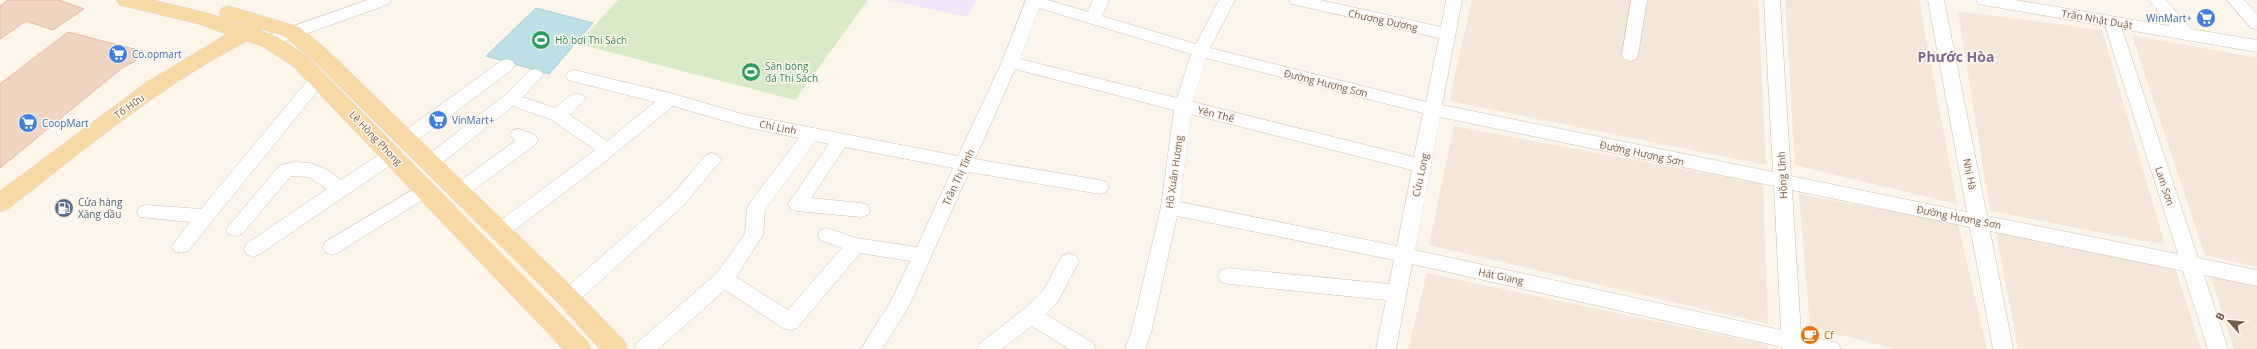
<svg xmlns="http://www.w3.org/2000/svg" width="2257" height="349" viewBox="0 0 2257 349" font-family="'Open Sans',sans-serif">
<style>
.residential{fill:#f4e6d8}
.education{fill:#f1e5f9}
.green{fill:#d6eac7}
.water{fill:#bde0e6;stroke:#a4d0d7}
.building{fill:#f1d4c1;stroke:#e3baa2}
.lines{fill:none;stroke-linecap:round;stroke-linejoin:round}
.minor-casing{stroke:#cebcaf;stroke-width:1}
.major-casing{stroke:#dbd4d1;stroke-width:1}
.minor{fill:#fff;fill-rule:evenodd}
.major{fill:#f8d8a4;fill-rule:evenodd}
.labels{text-anchor:middle;stroke-width:3;stroke-linejoin:round;paint-order:stroke}
.shop-label{font-size:10px;fill:#366cbe;stroke:#fff9f0;text-anchor:start}
.street-label{font-size:10px;fill:#765b4d;stroke:#fff9f0}
.leisure-label{font-size:10px;fill:#27864d;stroke:#fff9f0;text-anchor:start}
.service-label{font-size:10px;fill:#4e5e75;stroke:#fff9f0;text-anchor:start}
.food-label{font-size:10px;fill:#c56008;stroke:#fff9f0;text-anchor:start}
.district-label{font-size:14px;font-weight:bold;fill:#826592;stroke:#fff9f0}
</style>
<rect width="100%" height="100%" fill="#fcf5e9"/>
<g class="residential">
<path d="M 1472,0 L 1758,0 L 1766,165 L 1449,101 Z"/>
<path d="M 1785,0 L 1919,0 L 1957,204 L 1795,165 Z"/>
<path d="M 1958,11 L 2102,30 L 2165,245 L 1990,211 Z"/>
<path d="M 2132,35 L 2257,58 L 2257,267 L 2205,255 Z"/>
<path d="M 1454,126 L 1763,184 L 1768,324 L 1429,245 Z"/>
<path d="M 1799,194 L 1958,224 L 1987,349 L 1895,349 L 1810,327 Z"/>
<path d="M 1995,228 L 2175,268 L 2201,349 L 2018,349 Z"/>
<path d="M 1427,273 L 1767,345 L 1768,349 L 1408,349 Z"/>
<path d="M 2210,274 L 2257,284 L 2257,349 L 2234,349 Z"/>
</g>
<path class="education" d="M 889,0 L 977,0 L 967,17 Z"/>
<path class="green" d="M 618,0 L 868,0 L 795,100 L 578,44 Z"/>
<path class="water" d="M 536,8 L 593,23 L 549,74 L 486,56 Z"/>
<g class="building">
<path d="M 8,0 L 59,0 L 84,9 L 53,30 L 26,21 L 0,39 L 0,6 Z"/>
<path d="M 68,32 L 142,51 L 135,61 L 122,68 L 0,168 L 0,84 Z"/>
</g>
<g class="lines">
<defs>
<g id="minor">
<path d="M 367,0 L 391,0 L 389,4 L 275,45 L 269,47 L 263,45 L 261,41 L 263,37 Z"/>
<path d="M 1026,0 L 1048,0 L 1088,12 L 1093,0 L 1109,0 L 1102,16 L 1196,44 L 1219,0 L 1235,0 L 1210,48 L 1426,102 L 1439,38 L 1297,5 L 1291,4 L 1289,0 L 1320,0 L 1441,27 L 1446,0 L 1462,0 L 1442,105 L 1773,172 L 1764,0 L 1780,0 L 1791,176 L 1967,212 L 1928,0 L 1944,0 L 1987,216 L 2178,254 L 2105,26 L 1984,5 L 1978,4 L 1976,0 L 2015,0 L 2170,26 L 2149,0 L 2166,0 L 2191,29 L 2257,40 L 2257,52 L 2122,29 L 2198,258 L 2257,270 L 2257,286 L 2204,275 L 2228,349 L 2208,349 L 2183,271 L 1990,231 L 2013,349 L 1993,349 L 1970,227 L 1792,190 L 1801,334 L 1838,343 L 1841,349 L 1782,349 L 1782,347 L 1412,264 L 1396,349 L 1376,349 L 1386,300 L 1228,284 L 1221,282 L 1218,276 L 1221,270 L 1228,268 L 1389,284 L 1394,260 L 1177,216 L 1151,333 L 1145,349 L 1125,349 L 1131,333 L 1161,207 L 1174,110 L 1015,69 L 975,159 L 1100,180 L 1106,182 L 1109,187 L 1106,192 L 1100,194 L 969,172 L 909,306 L 882,349 L 861,349 L 891,301 L 910,261 L 860,253 L 797,328 L 790,330 L 783,328 L 725,290 L 658,349 L 634,349 L 637,343 L 717,273 L 745,234 L 747,209 L 749,204 L 799,138 L 746,127 L 673,106 L 607,160 L 507,236 L 500,238 L 493,236 L 491,231 L 493,226 L 595,150 L 552,120 L 513,106 L 436,168 L 430,170 L 424,168 L 421,163 L 424,158 L 505,95 L 529,71 L 535,69 L 541,71 L 543,75 L 523,97 L 555,108 C 564,101 571,91 583,95 L 586,99 L 570,115 L 607,141 L 655,102 L 568,80 L 566,76 L 568,72 L 574,70 L 670,93 L 746,115 L 958,156 L 1002,62 ZM 1039,8 L 1191,54 L 1177,98 L 1020,59 ZM 1206,58 L 1423,113 L 1414,157 L 1193,102 ZM 1191,114 L 1412,170 L 1397,246 L 1180,202 ZM 1440,117 L 1774,186 L 1781,330 L 1415,250 ZM 815,141 L 829,144 L 788,204 L 791,209 L 797,211 L 861,217 L 868,215 L 870,210 L 868,205 L 861,203 L 811,198 L 845,147 L 953,168 L 917,247 L 856,238 L 827,228 L 820,230 L 818,235 L 820,240 L 842,248 L 788,310 L 736,277 L 763,235 L 765,210 Z"/>
<path d="M 1631,0 L 1647,0 L 1638,55 L 1636,59 L 1630,61 L 1624,59 L 1622,55 Z"/>
<path d="M 2227,0 L 2244,0 L 2257,14 L 2257,29 L 2251,28 Z"/>
<path d="M 507,59 L 513,61 L 515,65 L 513,69 L 412,144 L 406,145 L 400,144 L 397,139 L 400,134 L 501,61 Z"/>
<path d="M 318,73 L 324,75 L 326,79 L 324,83 L 188,251 L 181,253 L 174,251 L 172,246 L 190,222 L 139,217 L 137,212 L 139,207 L 146,205 L 201,209 L 312,75 Z"/>
<path d="M 519,129 L 535,135 L 538,140 L 535,145 L 465,196 L 459,198 L 453,196 L 450,191 L 453,186 L 515,141 L 510,135 L 513,130 Z"/>
<path d="M 392,148 L 398,150 L 401,155 L 398,160 L 260,254 L 253,257 L 246,254 L 244,249 L 246,244 L 327,189 L 309,177 L 291,176 L 242,234 L 235,236 L 228,234 L 226,229 L 280,165 L 295,162 L 310,163 L 328,170 L 341,180 L 386,150 Z"/>
<path d="M 712,153 L 718,155 L 721,160 L 685,204 L 575,304 L 568,306 L 561,304 L 558,298 L 561,292 L 673,194 L 706,155 Z"/>
<path d="M 426,182 L 432,184 L 435,189 L 432,194 L 339,252 L 332,255 L 325,252 L 323,247 L 325,242 Z"/>
<path d="M 1069,253 L 1076,256 L 1079,261 L 1057,303 L 1045,314 L 1093,343 L 1096,349 L 1069,349 L 1032,326 L 1002,349 L 977,349 L 980,343 L 1024,309 L 1043,291 L 1062,256 Z"/>
</g>
<path id="major" d="M 117,0 L 153,0 L 211,14 L 244,25 L 246,24 L 222,18 L 219,13 L 222,8 L 229,6 L 299,27 L 325,48 L 576,291 L 625,342 L 628,349 L 600,349 L 560,305 L 311,58 L 285,37 L 263,29 L 261,31 L 276,36 L 307,56 L 588,342 L 591,349 L 563,349 L 293,66 L 262,46 L 247,41 C 160,86 85,149 8,209 L 0,212 L 0,191 L 147,82 L 227,34 L 199,24 L 120,5 Z"/>
</defs>
<use href="#minor" class="minor-casing"/>
<use href="#major" class="major-casing"/>
<use href="#minor" class="minor"/>
<use href="#major" class="major"/>
</g>
<defs>
<symbol id="supermarket-disc" viewBox="-11 -11 22 22"><circle r="9.5" fill="#3f7fe0" stroke="#fff9f0"/><path d="M-6-5.5h2.5l.6 2H6L4.5 2H-2.5L-4.4-4H-6ZM-1.5 3.2a1.3 1.3 0 1 0 .1 0ZM3 3.2a1.3 1.3 0 1 0 .1 0Z" fill="#fff"/></symbol>
<symbol id="stadium-disc" viewBox="-11 -11 22 22"><circle r="9.5" fill="#2e9e5b" stroke="#fff9f0"/><path d="M0-5a6.5 5 0 1 0 0 10a6.5 5 0 1 0 0-10ZM-3.5-1.8h7v3.6h-7Z" fill="#fff"/></symbol>
<symbol id="fuel-disc" viewBox="-11 -11 22 22"><circle r="9.5" fill="#5c6f8a" stroke="#fff9f0"/><path d="M-5.5-6h7V0h2V4h1.3V-2.5L3-4.5l.8-.8L6-3V5H2.5V1h-1V6h-7ZM-4.2-4.7v3.2H.2V-4.7Z" fill="#fff"/></symbol>
<symbol id="cafe-disc" viewBox="-11 -11 22 22"><circle r="9.5" fill="#e8710a" stroke="#fff9f0"/><path d="M-5.5-4.5H6V0H3Q3 3.5 0 3.5H-2.5Q-5.5 3.5-5.5 0ZM3-3.2v2h1.7v-2ZM-6 4.5H4V6H-6Z" fill="#fff"/></symbol>
</defs>
<g fill-rule="evenodd">
<use href="#supermarket-disc" x="2195" y="7" width="22" height="22"/>
<use href="#stadium-disc" x="530" y="29" width="22" height="22"/>
<use href="#supermarket-disc" x="107" y="43" width="22" height="22"/>
<use href="#stadium-disc" x="740" y="61" width="22" height="22"/>
<use href="#supermarket-disc" x="427" y="109" width="22" height="22"/>
<use href="#supermarket-disc" x="17" y="112" width="22" height="22"/>
<use href="#fuel-disc" x="53" y="197" width="22" height="22"/>
<use href="#cafe-disc" x="1799" y="324" width="22" height="22"/>
</g>
<g class="labels">
<g class="shop-label">
<text x="2192" y="22" text-anchor="end">WinMart+</text>
<text x="132" y="58">Co.opmart</text>
<text x="452" y="124">VinMart+</text>
<text x="42" y="127">CoopMart</text>
</g>
<g class="street-label">
<text transform="translate(2097 19) rotate(10)" y="4">Trần Nhật Duật</text>
<text transform="translate(1383 20) rotate(12)" y="4">Chương Dương</text>
<text transform="translate(1326 83) rotate(14)" y="4">Đường Hương Sơn</text>
<text transform="translate(129 106) rotate(-36)" y="4">Tố Hữu</text>
<text transform="translate(1216 114) rotate(14)" y="4">Yên Thế</text>
<text transform="translate(778 127) rotate(11)" y="4">Chí Linh</text>
<text transform="translate(376 138) rotate(46)" y="4">Lê Hồng Phong</text>
<text transform="translate(1642 153) rotate(12)" y="4">Đường Hương Sơn</text>
<text transform="translate(1174 172) rotate(-82)" y="4">Hồ Xuân Hương</text>
<text transform="translate(1970 174) rotate(79)" y="4">Nhị Hà</text>
<text transform="translate(1420 175) rotate(-78)" y="4">Cửu Long</text>
<text transform="translate(1782 175) rotate(-93)" y="4">Hồng Lĩnh</text>
<text transform="translate(958 177) rotate(-65)" y="4">Trần Thị Tính</text>
<text transform="translate(2165 186) rotate(72)" y="4">Lam Sơn</text>
<text transform="translate(1959 217) rotate(11)" y="4">Đường Hương Sơn</text>
<text transform="translate(1501 276) rotate(12)" y="4">Hát Giang</text>
</g>
<g class="leisure-label">
<text x="555" y="44">Hồ bơi Thi Sách</text>
<text x="765" y="70">Sân bóng<tspan x="765" dy="12">đá Thi Sách</tspan></text>
</g>
<g class="service-label">
<text x="78" y="206">Cửa hàng<tspan x="78" dy="12">Xăng dầu</tspan></text>
</g>
<g class="food-label">
<text x="1824" y="339">Cf</text>
</g>
<g class="district-label">
<text x="1956" y="62">Phước Hòa</text>
</g>
</g>
<g transform="translate(2229 321) rotate(297)" stroke="#fff9f0" stroke-width="3" paint-order="stroke">
<path d="M0-3L7 15L0 10L-7 15Z" fill="#765b4d"/>
<text y="-6" font-size="11" font-weight="bold" text-anchor="middle" fill="#765b4d">B</text>
</g>
</svg>
